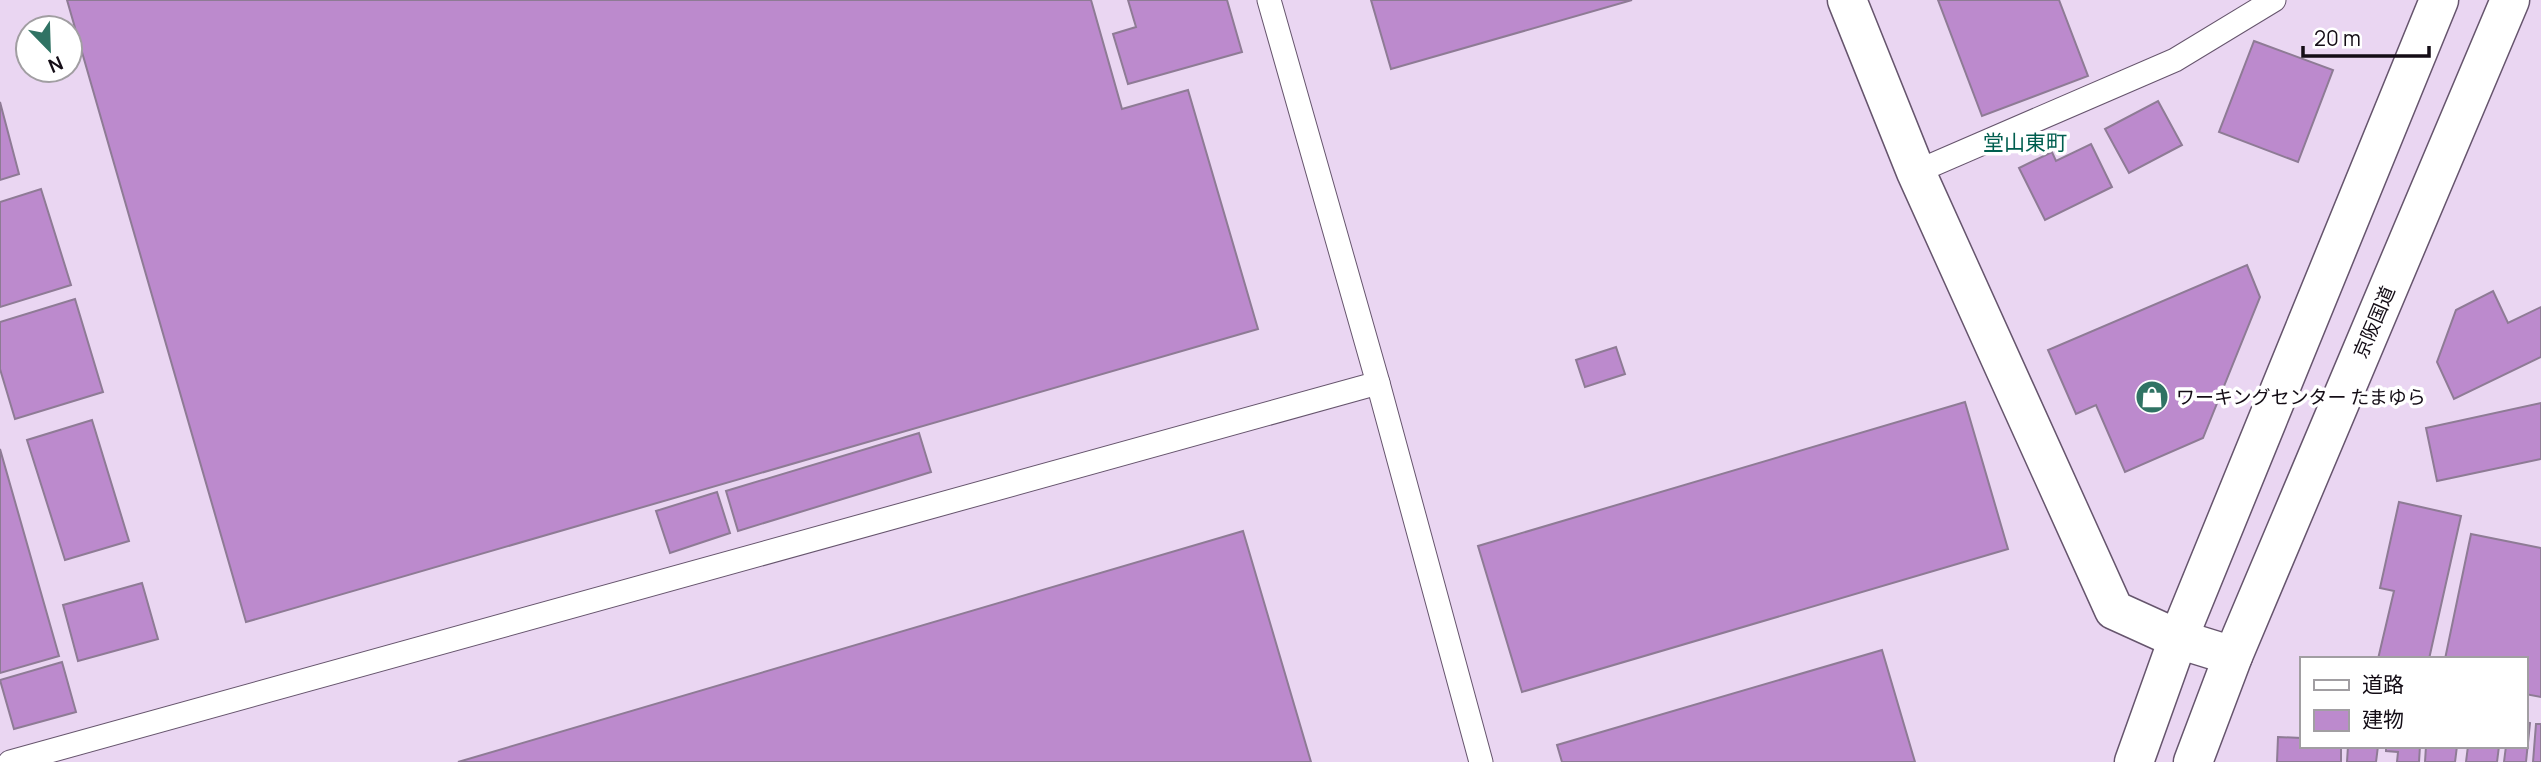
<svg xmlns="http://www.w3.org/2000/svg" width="2541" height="762" viewBox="0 0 2541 762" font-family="Manrope,'Noto Sans JP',sans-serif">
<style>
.building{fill:#bc8acd;stroke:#8e7b95;stroke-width:2}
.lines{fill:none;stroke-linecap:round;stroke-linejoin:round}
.lane-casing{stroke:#66556d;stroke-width:25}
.street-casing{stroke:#66556d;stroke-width:41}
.highway-casing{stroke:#66556d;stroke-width:41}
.lane{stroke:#fff;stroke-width:23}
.street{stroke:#fff;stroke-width:38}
.highway{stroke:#fff;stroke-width:38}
.labels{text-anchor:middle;stroke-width:7;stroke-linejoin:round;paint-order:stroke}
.street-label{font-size:19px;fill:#140d16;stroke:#fff}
.poi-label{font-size:19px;fill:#140d16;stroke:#fff;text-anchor:start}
.neighbourhood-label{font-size:21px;fill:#005e4f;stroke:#fff}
</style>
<rect width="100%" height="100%" fill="#ead6f2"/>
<g class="building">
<path d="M 67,0 L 1091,0 L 1122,109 L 1188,90 L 1258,329 L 246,622 Z"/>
<path d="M 1128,0 L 1227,0 L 1242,52 L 1128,84 L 1113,34 L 1136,27 Z"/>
<path d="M 1371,0 L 1632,0 L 1391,69 Z"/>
<path d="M 1938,0 L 2059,0 L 2088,76 L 1982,116 Z"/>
<path d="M 2254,41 L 2333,70 L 2298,162 L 2219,132 Z"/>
<path d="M 2158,101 L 2182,145 L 2129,173 L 2105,129 Z"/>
<path d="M 0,102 L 19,174 L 0,180 Z"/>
<path d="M 2091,144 L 2112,187 L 2045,220 L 2019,168 L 2052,152 L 2056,161 Z"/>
<path d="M 41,189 L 71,285 L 0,307 L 0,202 Z"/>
<path d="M 2247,265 L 2260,297 L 2203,438 L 2125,472 L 2096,405 L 2076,414 L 2048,350 Z"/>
<path d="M 2493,291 L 2508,323 L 2541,307 L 2541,357 L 2454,399 L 2437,362 L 2456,310 Z"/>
<path d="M 75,299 L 103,392 L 15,419 L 0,369 L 0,322 Z"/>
<path d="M 1616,347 L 1625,374 L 1585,387 L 1576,360 Z"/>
<path d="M 1965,402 L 2008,549 L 1522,692 L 1478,546 Z"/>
<path d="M 2541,403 L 2541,459 L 2437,481 L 2426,428 Z"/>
<path d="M 92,420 L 129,541 L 65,560 L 27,440 Z"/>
<path d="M 919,433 L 931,472 L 738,531 L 726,491 Z"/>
<path d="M 0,449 L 59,656 L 0,673 Z"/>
<path d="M 717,492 L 730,533 L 670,553 L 656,511 Z"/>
<path d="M 2399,502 L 2461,516 L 2429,659 L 2378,659 L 2394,591 L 2380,588 Z"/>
<path d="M 1243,531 L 1311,762 L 458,762 Z"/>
<path d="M 2471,534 L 2541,548 L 2541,697 L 2525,694 L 2525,659 L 2445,659 Z"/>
<path d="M 142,583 L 158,639 L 78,661 L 63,605 Z"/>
<path d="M 1882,650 L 1915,762 L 1562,762 L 1557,745 Z"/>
<path d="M 62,662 L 76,712 L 14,729 L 0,680 Z"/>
<path d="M 2525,722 L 2530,723 L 2526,762 L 2504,762 L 2506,746 L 2525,746 Z"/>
<path d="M 2536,724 L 2541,724 L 2541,762 L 2533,762 Z"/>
<path d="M 2278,737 L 2301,738 L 2301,746 L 2341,746 L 2341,762 L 2277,762 Z"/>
<path d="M 2348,746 L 2378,746 L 2376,762 L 2347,762 Z"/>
<path d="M 2386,746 L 2420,746 L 2419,762 L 2397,762 L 2398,752 L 2386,751 Z"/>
<path d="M 2426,746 L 2457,746 L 2455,762 L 2425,762 Z"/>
<path d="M 2468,746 L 2499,746 L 2497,762 L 2466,762 Z"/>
</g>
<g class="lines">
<defs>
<g id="lane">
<path d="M 1269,0 L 1378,383 L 1481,762"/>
<path d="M 1916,172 L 2175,60 L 2274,0"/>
<path d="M 10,762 L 1378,383"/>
</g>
<path id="street" d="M 1847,0 L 1916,172 L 2114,610 L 2178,639 L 2233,656"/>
<g id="highway">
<path d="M 2134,762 L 2178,639 L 2439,0"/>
<path d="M 2193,762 L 2233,656 L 2510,0"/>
</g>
</defs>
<use href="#lane" class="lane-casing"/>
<use href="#street" class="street-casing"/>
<use href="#highway" class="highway-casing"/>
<use href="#lane" class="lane"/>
<use href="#street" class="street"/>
<use href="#highway" class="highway"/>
</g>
<defs>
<symbol id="shop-disc" viewBox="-11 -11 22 22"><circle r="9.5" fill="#307364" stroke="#fff"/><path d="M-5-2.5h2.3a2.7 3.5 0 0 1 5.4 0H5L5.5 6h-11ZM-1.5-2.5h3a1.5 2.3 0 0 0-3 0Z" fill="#fff"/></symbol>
</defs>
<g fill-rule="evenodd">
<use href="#shop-disc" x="2133" y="378" width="38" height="38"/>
</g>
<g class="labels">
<g class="street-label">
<text transform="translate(2374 322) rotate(-67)" y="7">京阪国道</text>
</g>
<g class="poi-label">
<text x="2176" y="404">ワーキングセンター たまゆら</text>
</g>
<g class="neighbourhood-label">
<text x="2025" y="150">堂山東町</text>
</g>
</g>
<rect x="2300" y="657" width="228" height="91" fill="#ffffff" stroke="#a19ea2" stroke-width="2"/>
<rect x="2314" y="680" width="35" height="10" fill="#ffffff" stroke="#a19ea2" stroke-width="2"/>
<text x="2362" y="692" font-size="21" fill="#140d16">道路</text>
<rect x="2314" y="710" width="35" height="21" fill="#bc8acd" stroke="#a19ea2" stroke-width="2"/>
<text x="2362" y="727" font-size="21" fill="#140d16">建物</text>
<g transform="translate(49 49) rotate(157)"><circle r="33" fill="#ffffff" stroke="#a19ea2" stroke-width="2"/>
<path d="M0-5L12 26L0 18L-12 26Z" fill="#307364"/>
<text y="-10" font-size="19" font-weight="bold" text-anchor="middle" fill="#140d16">N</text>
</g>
<path d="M2303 46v10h126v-10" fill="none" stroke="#140d16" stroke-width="3.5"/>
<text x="2314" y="46" font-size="21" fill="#140d16" stroke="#ffffff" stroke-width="5" paint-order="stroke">20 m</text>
</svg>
